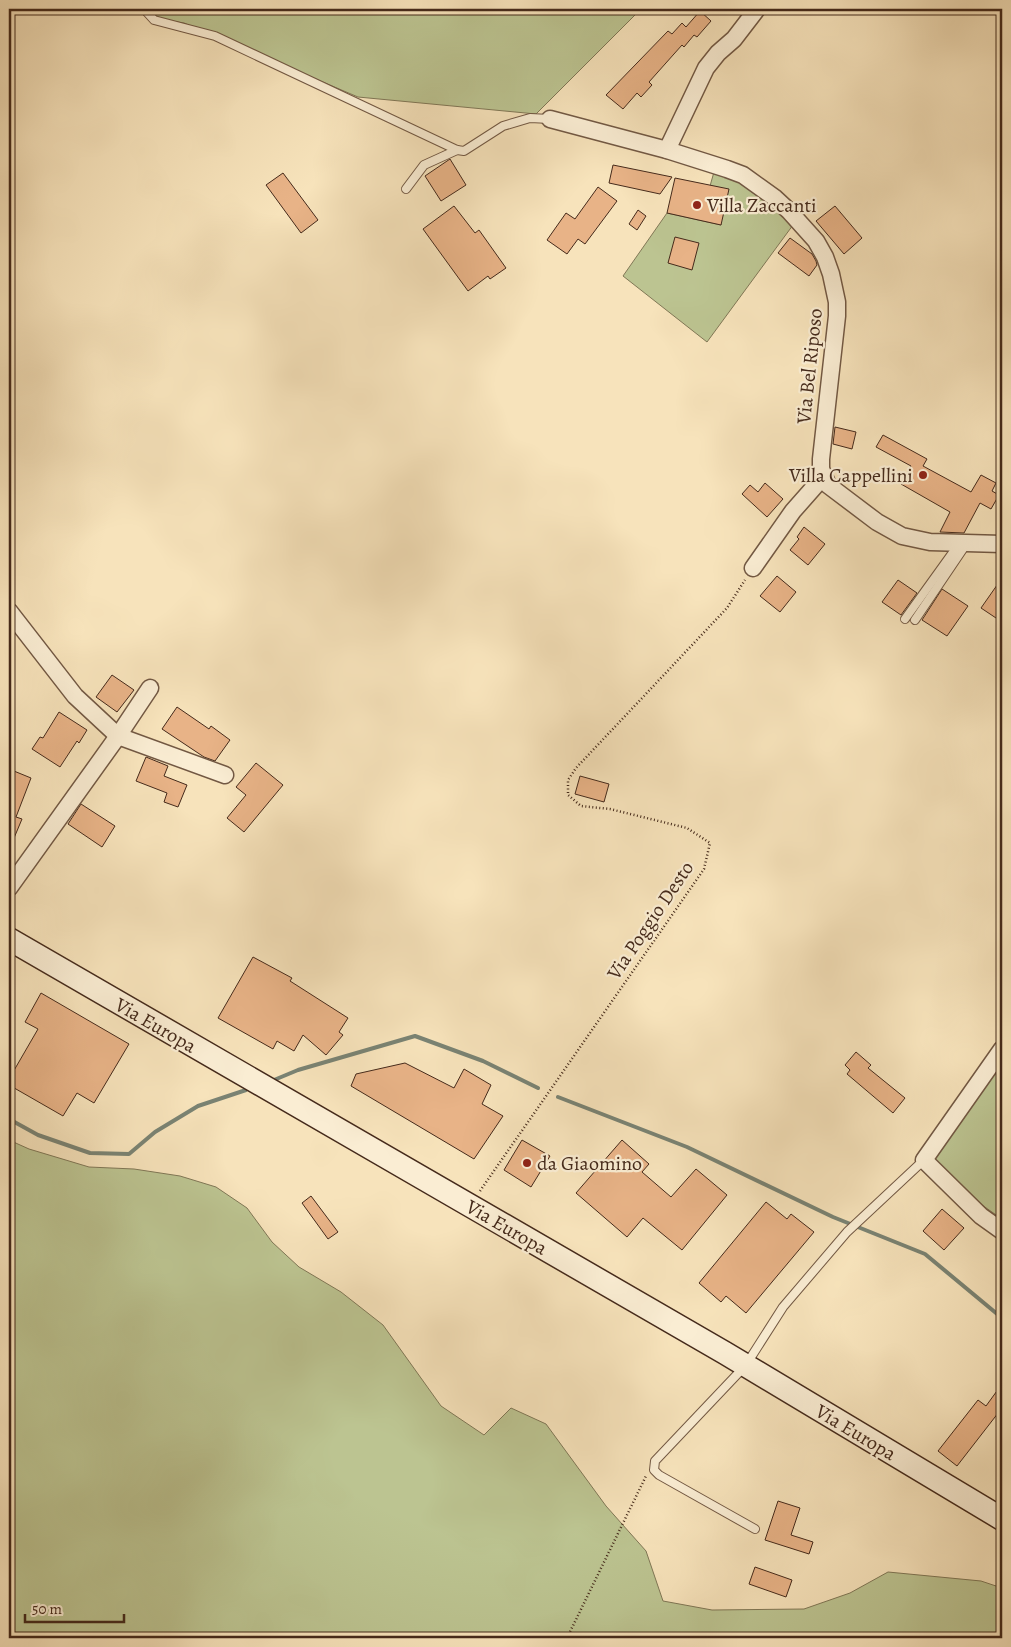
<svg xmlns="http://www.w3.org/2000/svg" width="1011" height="1647" viewBox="0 0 1011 1647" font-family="Alegreya,serif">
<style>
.green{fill:#bcc491;stroke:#807756}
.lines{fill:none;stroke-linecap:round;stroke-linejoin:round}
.stream{stroke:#7a8373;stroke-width:4}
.building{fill:#e8b387;stroke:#452a1b}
.service-casing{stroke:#725843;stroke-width:10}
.minor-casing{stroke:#725843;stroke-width:19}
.secondary-casing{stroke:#452a1b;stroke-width:25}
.path{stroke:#452a1b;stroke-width:2.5;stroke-dasharray:1 2.5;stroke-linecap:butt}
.service{stroke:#faedd3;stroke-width:8}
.minor{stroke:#faedd3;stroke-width:16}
.secondary{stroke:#faedd3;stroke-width:22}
.poi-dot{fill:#8f2418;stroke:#faedd3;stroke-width:2}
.labels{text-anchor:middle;stroke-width:4.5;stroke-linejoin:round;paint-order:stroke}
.poi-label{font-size:20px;fill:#452a1b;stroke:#faedd3;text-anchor:start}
.street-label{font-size:20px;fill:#452a1b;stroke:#faedd3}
</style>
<rect width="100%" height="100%" fill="#f7e3bb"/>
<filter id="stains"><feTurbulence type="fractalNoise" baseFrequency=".004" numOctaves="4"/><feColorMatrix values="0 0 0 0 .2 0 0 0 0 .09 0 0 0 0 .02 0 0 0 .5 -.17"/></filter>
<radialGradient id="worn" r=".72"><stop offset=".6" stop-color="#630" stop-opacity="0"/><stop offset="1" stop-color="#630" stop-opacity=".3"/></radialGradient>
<g class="green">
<path d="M 153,9 L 641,9 L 536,114 L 358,97 L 184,23 L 157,19 Z"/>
<path d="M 714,172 L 757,188 L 793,225 L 707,342 L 623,276 L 667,213 L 721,225 L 710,186 Z"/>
<path d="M 1002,1058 L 1002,1219 L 979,1203 L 930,1155 Z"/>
<path d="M 9,1140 L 29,1149 L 89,1167 L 134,1169 L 180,1176 L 216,1187 L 247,1208 L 272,1242 L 299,1267 L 341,1292 L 383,1325 L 441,1406 L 484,1435 L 511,1408 L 546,1424 L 606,1506 L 646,1551 L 663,1601 L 712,1610 L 804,1609 L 850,1593 L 888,1572 L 981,1581 L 1002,1588 L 1002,1638 L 9,1638 Z"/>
</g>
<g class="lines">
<g class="stream">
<path d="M 274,1080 L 298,1070 L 415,1036 L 483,1061 L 538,1088"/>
<path d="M 558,1097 L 687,1147 L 833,1217 L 925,1254 L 1002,1318"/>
<path d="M 9,1119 L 38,1135 L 90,1153 L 129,1154 L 155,1132 L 198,1106 L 246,1090"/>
</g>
</g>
<g class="building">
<path d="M 700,11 L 711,21 L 697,37 L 694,35 L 684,47 L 682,45 L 649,82 L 652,85 L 641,97 L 637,93 L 623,109 L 606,95 L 668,31 L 672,34 L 682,23 L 686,27 Z"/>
<path d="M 450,159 L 466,185 L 441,201 L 425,176 Z"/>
<path d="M 613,165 L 672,177 L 660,194 L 609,183 Z"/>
<path d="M 283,173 L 318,220 L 301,233 L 266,185 Z"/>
<path d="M 675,178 L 729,189 L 721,225 L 667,213 Z"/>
<path d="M 598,187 L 617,201 L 585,244 L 578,239 L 567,254 L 547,240 L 566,213 L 575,219 Z"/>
<path d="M 454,206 L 475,233 L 479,230 L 506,268 L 490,279 L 488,276 L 468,291 L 423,229 Z"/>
<path d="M 835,206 L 862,238 L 844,254 L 816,221 Z"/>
<path d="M 638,210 L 646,216 L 637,230 L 629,224 Z"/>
<path d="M 675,237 L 699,243 L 692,270 L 668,263 Z"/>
<path d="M 790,238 L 812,254 L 816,261 L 817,265 L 809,276 L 778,253 Z"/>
<path d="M 835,427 L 856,432 L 852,449 L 833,444 Z"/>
<path d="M 883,435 L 927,459 L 923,466 L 971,492 L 981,475 L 996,483 L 992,491 L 999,495 L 991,509 L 980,503 L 964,533 L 940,532 L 950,512 L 901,484 L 911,466 L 876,447 Z"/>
<path d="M 765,483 L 783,499 L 767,517 L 742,494 L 750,485 L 758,492 Z"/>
<path d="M 804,527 L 825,544 L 808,565 L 790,550 L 799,539 L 797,537 Z"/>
<path d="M 777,576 L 796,592 L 780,612 L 760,596 Z"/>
<path d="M 1002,578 L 1002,622 L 981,608 Z"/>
<path d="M 898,580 L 917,593 L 901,615 L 882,602 Z"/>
<path d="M 942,589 L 968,606 L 947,636 L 922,620 Z"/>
<path d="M 112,675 L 134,690 L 117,712 L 96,697 Z"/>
<path d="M 177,707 L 209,729 L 211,726 L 230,740 L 215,761 L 204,757 L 162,729 Z"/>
<path d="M 59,712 L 87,730 L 79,743 L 77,741 L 60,767 L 32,749 L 40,737 L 43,738 Z"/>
<path d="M 146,757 L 168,766 L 164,776 L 187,785 L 178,807 L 164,802 L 167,793 L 136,781 Z"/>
<path d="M 256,763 L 283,785 L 244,832 L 227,818 L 246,795 L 236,787 Z"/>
<path d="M 9,769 L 31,778 L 16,817 L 22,819 L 9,850 Z"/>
<path d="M 580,776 L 609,784 L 604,802 L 575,794 Z"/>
<path d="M 81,804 L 115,826 L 102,847 L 68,824 Z"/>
<path d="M 253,957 L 292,978 L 290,981 L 348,1018 L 339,1032 L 343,1035 L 326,1055 L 303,1035 L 294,1051 L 277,1041 L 273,1049 L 218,1018 Z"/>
<path d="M 41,993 L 129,1044 L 94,1103 L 77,1093 L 63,1116 L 9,1085 L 9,1079 L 38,1029 L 25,1022 Z"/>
<path d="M 856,1052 L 871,1065 L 868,1068 L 905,1098 L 893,1113 L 847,1074 L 850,1070 L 845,1065 Z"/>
<path d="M 405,1063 L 454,1088 L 464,1069 L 491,1085 L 482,1104 L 503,1116 L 474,1159 L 351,1086 L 356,1074 Z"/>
<path d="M 522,1140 L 550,1156 L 531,1187 L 504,1170 Z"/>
<path d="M 622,1140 L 649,1164 L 642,1172 L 671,1197 L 696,1169 L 727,1195 L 682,1250 L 643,1218 L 627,1237 L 576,1193 Z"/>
<path d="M 311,1196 L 338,1232 L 328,1239 L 302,1203 Z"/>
<path d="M 766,1202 L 787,1219 L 791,1214 L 814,1232 L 746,1313 L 726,1296 L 721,1302 L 699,1283 Z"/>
<path d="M 942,1209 L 964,1228 L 944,1250 L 923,1231 Z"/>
<path d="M 1002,1384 L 1002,1408 L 957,1466 L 938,1451 L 978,1400 L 986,1406 Z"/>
<path d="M 778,1501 L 800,1508 L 791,1535 L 813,1542 L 809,1554 L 765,1540 Z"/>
<path d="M 755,1567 L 792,1580 L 786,1597 L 749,1584 Z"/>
</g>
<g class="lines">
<defs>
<g id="service">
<path d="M 144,9 L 154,20 L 215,36 L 457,150 L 464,151 L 503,126 L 530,118 L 550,119"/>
<path d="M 406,189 L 424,165 L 457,150"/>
<path d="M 905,619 L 959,544"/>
<path d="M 915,620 L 967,543"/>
<path d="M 755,1529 L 659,1475 L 654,1470 L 655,1461 L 746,1365 L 783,1307 L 847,1232 L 924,1160"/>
</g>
<g id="minor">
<path d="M 550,119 L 667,150 L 727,169 L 743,175 L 775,198 L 789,211 L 816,241 L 825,257 L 831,274 L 837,302 L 837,316 L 821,459 L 821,469 L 828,485 L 877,522 L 902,536 L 930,542 L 1002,544"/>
<path d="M 667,150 L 706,68 L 718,53 L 734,39 L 757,9"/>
<path d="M 753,568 L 793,511 L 823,477"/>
<path d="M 9,611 L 75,696 L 118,736 L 225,775"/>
<path d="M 9,888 L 118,736 L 150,688"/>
<path d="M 1002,1049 L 924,1160 L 981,1216 L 1002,1231"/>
</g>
<path id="secondary" d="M 9,939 L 725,1353 L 1002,1519"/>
</defs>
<use href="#service" class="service-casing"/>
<use href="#minor" class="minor-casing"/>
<use href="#secondary" class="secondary-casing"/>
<g class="path">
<path d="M 480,1191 L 704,869 L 710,843 L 687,828 L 610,809 L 581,806 L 568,795 L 568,780 L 576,768 L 727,608 L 745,580"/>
<path d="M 567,1638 L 646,1476"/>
</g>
<use href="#service" class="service"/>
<use href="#minor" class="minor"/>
<use href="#secondary" class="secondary"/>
</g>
<g class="poi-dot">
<circle cx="697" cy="205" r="5"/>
<circle cx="923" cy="475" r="5"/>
<circle cx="527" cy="1163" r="5"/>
</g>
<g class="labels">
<g class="poi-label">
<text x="707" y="212">Villa Zaccanti</text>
<text x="913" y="482" text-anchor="end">Villa Cappellini</text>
<text x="537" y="1170">da Giaomino</text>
</g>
<g class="street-label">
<text transform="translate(809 366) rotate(-84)" y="7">Via Bel Riposo</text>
<text transform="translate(650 920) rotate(-56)" y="7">Via Poggio Desto</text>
<text transform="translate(156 1025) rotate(30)" y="7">Via Europa</text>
<text transform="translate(507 1227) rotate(30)" y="7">Via Europa</text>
<text transform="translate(856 1432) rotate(31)" y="7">Via Europa</text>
</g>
</g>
<rect width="1011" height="1647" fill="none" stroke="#f7e3bb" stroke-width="30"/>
<rect x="10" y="10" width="991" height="1627" fill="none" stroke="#452a1b" stroke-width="2.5"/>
<rect x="15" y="15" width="981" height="1617" fill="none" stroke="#452a1b"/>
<path d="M25 1614v8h99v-8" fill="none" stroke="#452a1b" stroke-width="2.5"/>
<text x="32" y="1614" font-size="15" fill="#452a1b" stroke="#faedd3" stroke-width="4" paint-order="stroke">50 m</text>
<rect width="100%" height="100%" filter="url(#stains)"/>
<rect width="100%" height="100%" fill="url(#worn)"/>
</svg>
